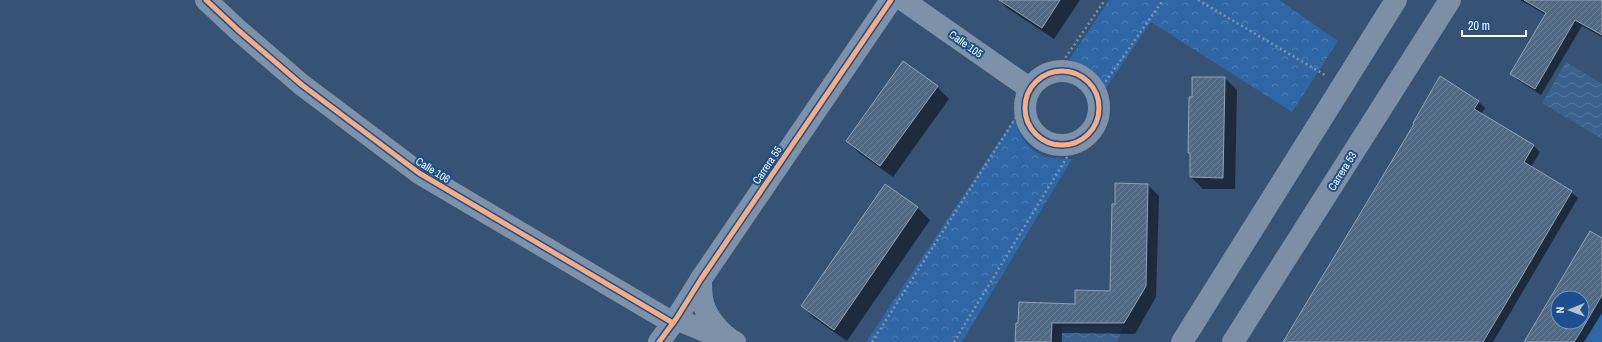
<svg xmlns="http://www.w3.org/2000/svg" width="1602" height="342" viewBox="0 0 1602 342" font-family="'Archivo Narrow',sans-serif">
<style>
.grass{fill:#2f66a5}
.park{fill:url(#park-crowns)}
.water{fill:url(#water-waves)}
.shadow{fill:#0007;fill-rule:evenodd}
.building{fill:url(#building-hatch);stroke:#92a2b6;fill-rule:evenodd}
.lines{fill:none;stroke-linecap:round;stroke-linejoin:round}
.path{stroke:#7d92a8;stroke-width:2.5;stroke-dasharray:2 3;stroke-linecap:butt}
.minor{stroke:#7d92a8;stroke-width:22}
.major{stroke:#7d8ea7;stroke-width:22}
.cycleway-casing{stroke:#1b4f8f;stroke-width:8}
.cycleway{stroke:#ffac80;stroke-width:5}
.labels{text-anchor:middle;stroke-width:4;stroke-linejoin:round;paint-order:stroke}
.street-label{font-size:11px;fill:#fff;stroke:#1b4f8f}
</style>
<defs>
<pattern id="park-crowns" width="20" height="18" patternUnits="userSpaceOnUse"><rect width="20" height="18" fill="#2f66a5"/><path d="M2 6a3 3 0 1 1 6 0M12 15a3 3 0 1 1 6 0" fill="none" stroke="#4e7db2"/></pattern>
<pattern id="water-waves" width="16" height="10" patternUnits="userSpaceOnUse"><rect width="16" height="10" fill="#3b618d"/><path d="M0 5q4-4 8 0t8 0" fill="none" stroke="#58799e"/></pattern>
<pattern id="building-hatch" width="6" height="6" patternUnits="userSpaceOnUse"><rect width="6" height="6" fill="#526984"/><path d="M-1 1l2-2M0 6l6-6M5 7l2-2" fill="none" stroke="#6c8096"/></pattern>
</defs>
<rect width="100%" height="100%" fill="#365274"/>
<path class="grass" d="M 1602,312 L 1602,342 L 1584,342 Z"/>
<g class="park">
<path d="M 1109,0 L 1279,0 L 1338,41 L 1292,112 L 1151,22 L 1106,88 C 1093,70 1091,66 1069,60 Z"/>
<path d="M 1014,119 C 1019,134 1027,150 1043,156 C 1051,159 1063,158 1072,159 L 962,342 L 866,342 Z"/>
</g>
<g class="water">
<path d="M 1566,62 L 1602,84 L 1602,139 L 1542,103 Z"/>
<path d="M 1062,327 L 1123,327 L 1117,342 L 1061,342 Z"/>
</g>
<g class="shadow">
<path d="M 999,0 L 1080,0 L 1054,39 L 1007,8 Z"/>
<path d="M 1520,0 L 1602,0 L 1602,37 L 1582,26 L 1541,95 L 1518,80 L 1511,74 L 1546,15 Z"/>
<path d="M 1193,78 L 1225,78 L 1237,90 L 1235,189 L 1203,189 L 1191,177 L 1191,156 L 1189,153 Z"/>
<path d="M 1440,78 L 1479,102 L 1485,108 L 1481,114 L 1534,146 L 1540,152 L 1531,167 L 1571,192 L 1578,198 L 1493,342 L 1285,342 L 1415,124 Z"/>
<path d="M 937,87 L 949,99 L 893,177 L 859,153 L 847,141 Z"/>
<path d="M 1148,185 L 1159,196 L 1156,297 L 1135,334 L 1062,333 L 1062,342 L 1016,342 L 1076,305 L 1111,292 L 1116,205 Z"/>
<path d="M 885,186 L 918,208 L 930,220 L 847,341 L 814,318 L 802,306 Z"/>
<path d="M 1602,240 L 1602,313 L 1584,342 L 1525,342 ZM 1558,298 L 1582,298 L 1582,322 L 1558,322 Z"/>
</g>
<g class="building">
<path d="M 999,0 L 1060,0 L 1042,28 Z"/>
<path d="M 1524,0 L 1602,0 L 1602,35 L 1575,20 L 1535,89 L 1510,74 L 1546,13 Z"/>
<path d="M 903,61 L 938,86 L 880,166 L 846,141 Z"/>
<path d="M 1440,76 L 1479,101 L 1474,109 L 1534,145 L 1524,162 L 1572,191 L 1512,293 L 1483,342 L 1283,342 L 1414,124 L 1413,123 Z"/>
<path d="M 1192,77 L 1225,77 L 1223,178 L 1190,177 L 1190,153 L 1188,153 L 1189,97 L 1192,97 Z"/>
<path d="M 1115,183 L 1148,184 L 1146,286 L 1124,323 L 1052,323 L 1051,342 L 1015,342 L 1016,323 L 1018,323 L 1019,302 L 1075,304 L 1075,290 L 1110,291 L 1112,204 L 1115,204 Z"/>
<path d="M 885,184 L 918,207 L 834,330 L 801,306 Z"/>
<path d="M 1590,231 L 1602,238 L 1602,295 L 1581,331 L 1574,342 L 1524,342 ZM 1558,298 L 1582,298 L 1582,322 L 1558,322 Z"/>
</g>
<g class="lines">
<g class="path">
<path d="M 1198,0 L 1325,75"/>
<path d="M 1057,70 L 1105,0"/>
<path d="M 1097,94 L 1163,0"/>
<path d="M 872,342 L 1022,108"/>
<path d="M 954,342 L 1075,144"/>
</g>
<g class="minor">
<path d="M 206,0 L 238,30 L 302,85 L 419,173 L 673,323"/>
<path d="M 903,0 L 1029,88"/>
<circle cx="1062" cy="108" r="37"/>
<path d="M 701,279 C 701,286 701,292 702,298 C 704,315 721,335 735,342"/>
<path d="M 676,319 L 724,339"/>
<path d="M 659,342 L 676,319 L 701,279 L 891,0"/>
</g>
<g class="major">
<path d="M 1182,342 L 1396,0"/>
<path d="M 1233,342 L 1450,0"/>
</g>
<defs>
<g id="cycleway">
<path d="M 206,0 L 238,30 L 302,85 L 419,173 L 673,323"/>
<circle cx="1062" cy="108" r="37"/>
<path d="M 659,342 L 676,319 L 701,279 L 891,0"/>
</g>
</defs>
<use href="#cycleway" class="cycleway-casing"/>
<use href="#cycleway" class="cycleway"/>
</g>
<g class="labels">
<g class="street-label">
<text transform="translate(966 44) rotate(35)" y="4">Calle 105</text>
<text transform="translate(767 165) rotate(-56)" y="4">Carrera 55</text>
<text transform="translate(433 170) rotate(32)" y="4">Calle 106</text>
<text transform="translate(1342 171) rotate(-58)" y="4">Carrera 53</text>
</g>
</g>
<g transform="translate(1570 310) rotate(269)"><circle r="19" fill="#1b4f8f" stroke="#7695bc"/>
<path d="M0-3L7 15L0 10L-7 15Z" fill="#b9c2ce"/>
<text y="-6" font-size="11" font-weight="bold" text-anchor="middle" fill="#ffffff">N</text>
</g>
<path d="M1462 30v6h64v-6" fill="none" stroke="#ffffff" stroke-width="2"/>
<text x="1468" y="30" font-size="12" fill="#ffffff" stroke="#1b4f8f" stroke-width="3" paint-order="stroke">20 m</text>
</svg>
